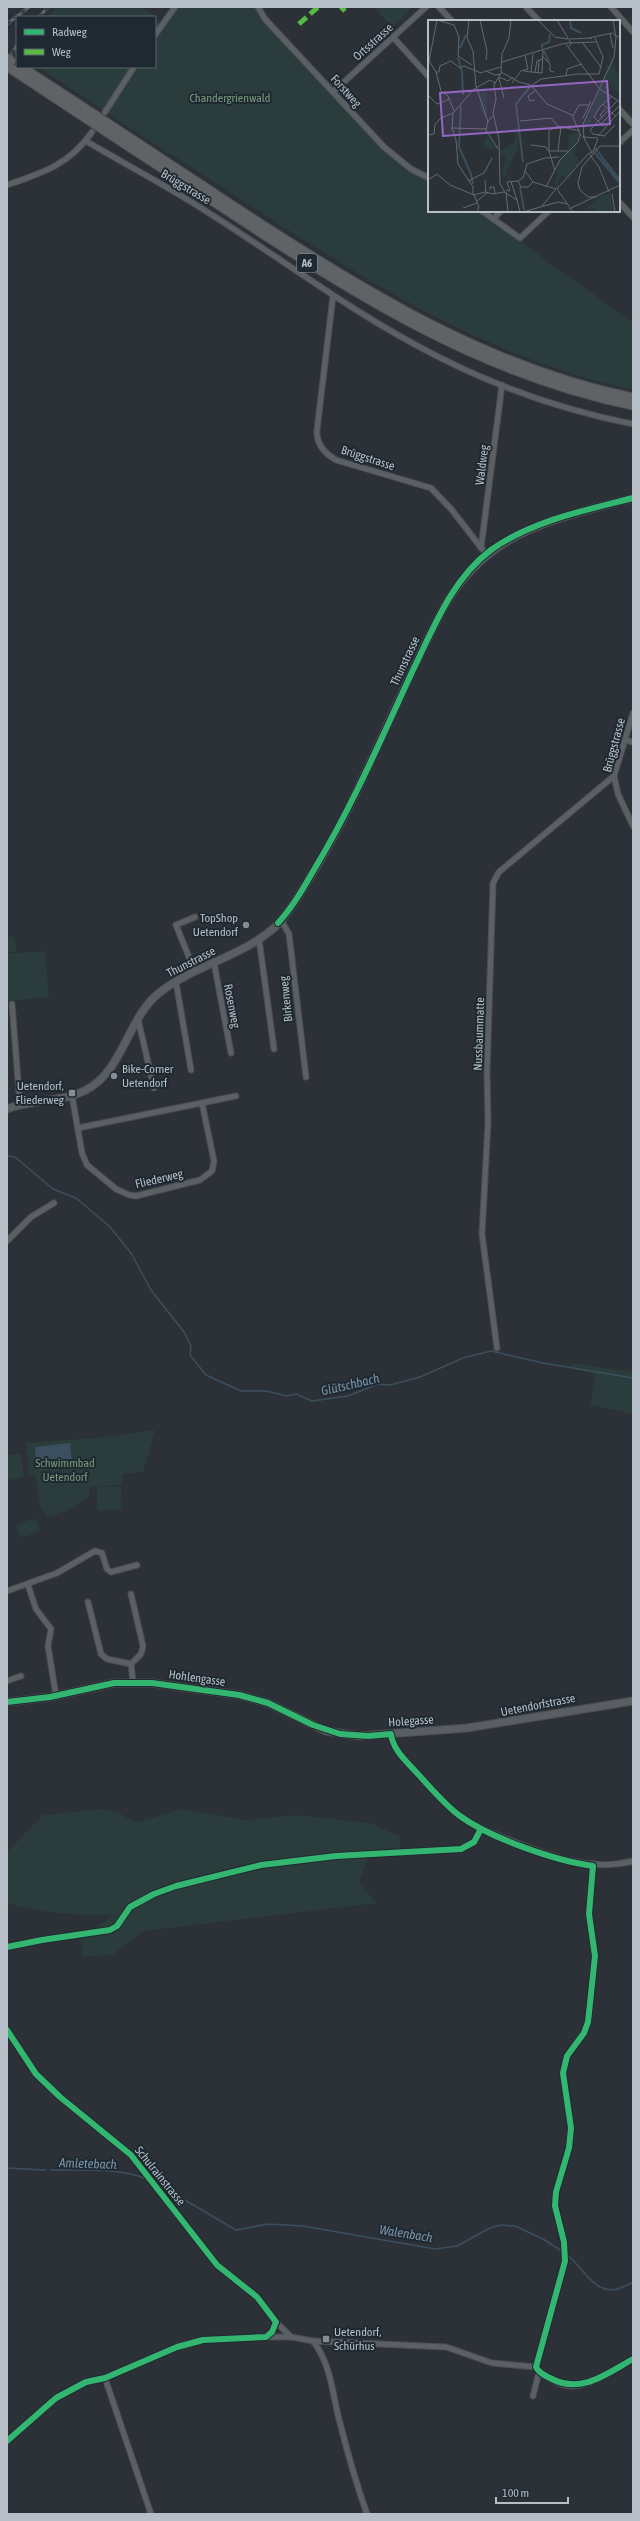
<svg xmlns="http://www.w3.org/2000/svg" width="640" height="2521" viewBox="0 0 640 2521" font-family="'Asap Condensed',sans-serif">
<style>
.green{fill:#2a3d3c}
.water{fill:#3c4f5e}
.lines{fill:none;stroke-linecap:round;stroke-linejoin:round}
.stream{stroke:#3c4f5e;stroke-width:1.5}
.street-casing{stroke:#4a4d52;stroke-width:7}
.secondary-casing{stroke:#4a4d52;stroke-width:9}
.highway-casing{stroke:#484d53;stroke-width:11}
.street{stroke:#5b6065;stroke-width:5}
.secondary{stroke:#595e63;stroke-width:7}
.highway{stroke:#606365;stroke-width:9}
.rail-casing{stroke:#5f6468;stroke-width:3}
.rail{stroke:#1f2931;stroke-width:1.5;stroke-dasharray:4.5;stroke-linecap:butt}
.highway-bridge-casing{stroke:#484d53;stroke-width:11;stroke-linecap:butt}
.highway-bridge{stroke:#606365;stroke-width:9}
.quiet{stroke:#58b947;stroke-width:5;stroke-dasharray:10 5;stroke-linecap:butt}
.cycleway-casing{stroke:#1f2931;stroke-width:8}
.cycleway{stroke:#33b770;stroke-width:6}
.poi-dot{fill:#868d95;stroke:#1f2931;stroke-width:1.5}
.labels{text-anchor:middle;stroke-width:4;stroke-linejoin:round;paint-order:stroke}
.shield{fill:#1f2931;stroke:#89929a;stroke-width:1}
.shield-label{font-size:11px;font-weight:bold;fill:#b6bfc7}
.street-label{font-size:12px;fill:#b6bfc7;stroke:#1f2931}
.park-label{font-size:12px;fill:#779a7b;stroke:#1f2931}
.poi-label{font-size:12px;fill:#b6bfc7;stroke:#1f2931;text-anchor:end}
.water-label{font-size:13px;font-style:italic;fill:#7a93a7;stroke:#1f2931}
.inset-river{fill:none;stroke:#3c4f5e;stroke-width:2}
.inset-road{fill:none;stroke:#636a71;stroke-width:1}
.view{fill:#9367c2;fill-opacity:0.15;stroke:#9367c2;stroke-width:2}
.inset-edge{fill:none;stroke:#b6bfc7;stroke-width:2}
</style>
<rect width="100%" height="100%" fill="#2c3137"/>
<g class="green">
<path d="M 57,7 C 77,7 135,2 149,12 C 154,15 158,20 162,25 L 175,7 L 258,7 L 261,15 L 397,159 L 429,178 L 429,211 L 482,211 L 556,268 L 633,322 L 633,389 C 596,383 560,370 525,357 C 431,321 349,269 265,215 C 189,166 113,117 39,67 L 155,67 L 155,17 L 48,17 Z"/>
<path d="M 374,7 L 413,7 L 393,27 Z"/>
<path d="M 15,936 L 16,951 L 7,952 L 7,937 Z"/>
<path d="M 45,951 L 49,997 L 7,1001 L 7,954 Z"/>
<path d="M 572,1363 L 633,1372 L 633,1414 L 590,1405 L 596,1375 L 572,1368 Z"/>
<path d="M 155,1430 L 143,1472 L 122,1474 L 122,1485 L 90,1487 L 89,1496 L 66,1511 L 47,1517 L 40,1505 L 35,1474 L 29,1475 L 26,1443 L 97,1438 Z"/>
<path d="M 21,1453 L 24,1477 L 7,1480 L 7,1455 Z"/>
<path d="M 97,1487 L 121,1487 L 122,1510 L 97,1510 Z"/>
<path d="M 35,1518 L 40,1531 L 21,1538 L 16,1525 Z"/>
<path d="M 102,1809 L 121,1814 L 135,1823 L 182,1809 L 246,1820 L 296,1815 L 370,1823 L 401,1837 L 399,1852 L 369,1854 L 359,1883 L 377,1903 L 143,1931 L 112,1955 L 83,1956 L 80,1939 L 114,1915 C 78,1915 42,1914 7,1903 L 7,1852 L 43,1815 Z"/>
</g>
<path class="water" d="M 70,1443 L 72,1461 L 36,1464 L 35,1447 Z"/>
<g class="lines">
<g class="stream">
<path d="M 7,1156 L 15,1157 L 53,1189 L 76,1198 L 110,1227 L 131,1253 L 151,1290 L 184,1332 L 191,1346 L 190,1355 L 206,1375 L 241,1391 L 266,1391 L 287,1396 L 296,1394 L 312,1401 L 348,1396 L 378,1384 L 390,1385 L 420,1377 L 463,1358 L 491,1351 L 543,1363 L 633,1378"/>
<path d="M 7,2168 L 45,2170"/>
<path d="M 51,2170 C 79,2170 122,2168 147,2179"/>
<path d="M 161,2186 L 236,2230 L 268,2224 L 303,2226 L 435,2249 L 457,2246 L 490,2228 L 501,2225 L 515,2226 L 543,2239 L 563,2252"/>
<path d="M 566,2254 C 583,2266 593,2295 618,2289 C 623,2287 628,2284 633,2283"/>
</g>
<defs>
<g id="street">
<path d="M 258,7 L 265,19 L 384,147 L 411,169 L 429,178"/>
<path d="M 439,7 L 452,21"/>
<path d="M 526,7 L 539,21"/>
<path d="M 611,7 L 633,32"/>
<path d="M 155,35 L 175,7"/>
<path d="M 393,37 L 429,77"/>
<path d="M 333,92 L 426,7"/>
<path d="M 619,109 L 633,124"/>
<path d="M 105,112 L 134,67"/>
<path d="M 86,141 C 128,166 171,188 212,215 C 280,258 344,306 414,344 C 483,382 556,409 633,424"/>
<path d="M 619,143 L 633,130"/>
<path d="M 7,185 C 43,173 70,164 92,132"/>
<path d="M 619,202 L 633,217"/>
<path d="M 482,211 L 520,238 L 549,211"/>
<path d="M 493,219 L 501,211"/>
<path d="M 333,296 L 317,430 C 316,444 324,453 336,460 L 431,488 L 452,510 L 486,554"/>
<path d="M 481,548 L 502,385"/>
<path d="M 633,713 L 614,776 L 618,794 L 633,826"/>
<path d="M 625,740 L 633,742"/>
<path d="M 281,920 L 289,934 L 306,1077"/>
<path d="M 259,939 L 274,1049"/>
<path d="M 214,963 L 231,1053"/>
<path d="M 195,972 L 176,925 L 195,917"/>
<path d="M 176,982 L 191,1070"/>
<path d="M 12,1004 L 20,1105"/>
<path d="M 138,1019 L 154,1088"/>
<path d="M 72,1096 L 82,1153 L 87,1165 L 116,1189 L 129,1195 L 136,1196 L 200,1180 L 212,1171 L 214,1161 L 202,1103"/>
<path d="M 78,1128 L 236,1096"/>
<path d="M 7,1241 L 31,1217 L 54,1203"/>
<path d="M 497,1348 L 482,1234 L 488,1123 L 487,1072 L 493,883 L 499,872 L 614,776"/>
<path d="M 28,1585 L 36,1609 L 51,1629 L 48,1646 L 56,1696"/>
<path d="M 7,1591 L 57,1573 L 95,1551 L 102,1553 L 107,1569 L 111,1572 L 137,1565"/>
<path d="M 131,1594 L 143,1646 L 141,1654 L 131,1664 L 133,1682"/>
<path d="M 88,1602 L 101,1654 L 107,1659 L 131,1664"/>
<path d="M 7,1681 L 21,1676"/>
<path d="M 391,1734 C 393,1750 406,1761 417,1773 C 431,1788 444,1804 460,1816 C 477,1828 494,1834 512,1841 C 553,1857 589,1872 633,1861"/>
<path d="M 7,1947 L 42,1940 L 110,1930 L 117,1926 L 130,1907 L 154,1894 L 176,1886 L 261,1865 L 336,1856 L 461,1849 L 474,1842 L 481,1829"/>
<path d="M 7,2030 L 36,2074 L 60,2097 L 131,2155 L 217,2265 L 257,2297 L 276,2322 L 291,2337 L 313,2341 C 331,2364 332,2392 339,2419 C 347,2451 356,2483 367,2514"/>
<path d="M 266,2337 L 291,2337"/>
<path d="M 313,2341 L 446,2347 L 492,2363 L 536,2367"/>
<path d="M 539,2372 C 547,2376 555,2383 564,2385 C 587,2391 614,2369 633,2359"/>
<path d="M 105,2378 L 151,2514"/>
<path d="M 533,2396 L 539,2372 L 536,2367 L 565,2261 L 564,2242 L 555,2206 L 556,2192 L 569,2148 L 571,2128 L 563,2073 L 567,2056 L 584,2033 L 588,2022 L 595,1956 L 589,1914 L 593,1866"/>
<path d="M 7,2441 L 56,2398 L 86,2382 L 105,2378 L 177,2347 L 203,2340 L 266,2337 L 272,2332 L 276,2322"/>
</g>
<g id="secondary">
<path d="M 7,1109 C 32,1099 61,1103 86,1090 C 123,1071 127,1019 159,993 C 194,965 242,957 275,927 C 292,910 304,886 317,866 C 366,783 399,691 444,607 C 488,530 554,519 633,498"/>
<path d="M 7,1702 L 50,1697 L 114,1683 L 152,1683 L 239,1695 L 268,1703 L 326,1731 L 359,1736 L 467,1728 L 633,1701"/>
</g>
<g id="highway">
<path d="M 7,66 C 81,115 155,164 230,212 C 355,295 484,375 633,405"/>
<path d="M 21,67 C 97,116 172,166 248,216 C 368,294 491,369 633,398"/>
</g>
</defs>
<use href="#street" class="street-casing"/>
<use href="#secondary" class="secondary-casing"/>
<use href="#highway" class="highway-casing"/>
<use href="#street" class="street"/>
<use href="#secondary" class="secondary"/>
<use href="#highway" class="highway"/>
<defs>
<g id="rail">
<path d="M 39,17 L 48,7"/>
<path d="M 7,24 L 29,7"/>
<path d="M 7,61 L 17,45"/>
</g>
</defs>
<use href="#rail" class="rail-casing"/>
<use href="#rail" class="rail"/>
<defs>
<path id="highway-bridge" d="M 7,58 L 11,61"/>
</defs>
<use href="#highway-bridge" class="highway-bridge-casing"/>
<use href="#highway-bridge" class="highway-bridge"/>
<g class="quiet">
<path d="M 341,7 L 345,11"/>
<path d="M 299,24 L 318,7"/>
</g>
<defs>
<g id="cycleway">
<path d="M 278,923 C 293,907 304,887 315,868 C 353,805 382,737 413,670 C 434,627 452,579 491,550 C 531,521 586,510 633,498"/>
<path d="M 7,1702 L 50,1697 L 114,1683 L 152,1683 L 239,1695 L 268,1703 L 313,1725 L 340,1734 L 368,1736 L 391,1734 C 393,1750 406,1761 417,1773 C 431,1788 444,1804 460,1816 C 490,1838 556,1861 593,1866 L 589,1914 L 595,1956 L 588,2022 L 584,2033 L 567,2056 L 563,2073 L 571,2128 L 569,2148 L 556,2192 L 555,2206 L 564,2242 L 565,2261 L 536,2367 C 539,2373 544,2375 550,2378 C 581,2395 606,2374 633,2359"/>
<path d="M 7,1947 L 42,1940 L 110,1930 L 117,1926 L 130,1907 L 154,1894 L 176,1886 L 261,1865 L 336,1856 L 461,1849 L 474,1842 L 481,1829"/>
<path d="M 7,2030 L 36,2074 L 60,2097 L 131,2155 L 217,2265 L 257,2297 L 276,2322 L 272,2332 L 266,2337 L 203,2340 L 177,2347 L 105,2378 L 86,2382 L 56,2398 L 7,2441"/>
</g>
</defs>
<use href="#cycleway" class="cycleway-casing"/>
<use href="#cycleway" class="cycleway"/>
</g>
<g class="poi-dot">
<circle cx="246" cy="925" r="4"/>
<circle cx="114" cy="1076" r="4"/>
<rect x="68" y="1089" width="8" height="8" rx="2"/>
<rect x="322" y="2335" width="8" height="8" rx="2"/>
</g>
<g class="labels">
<rect class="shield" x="297" y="254" width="20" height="18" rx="3"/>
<g class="shield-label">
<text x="307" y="267">A6</text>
</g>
<g class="street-label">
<text transform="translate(373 42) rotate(-42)" y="4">Ortsstrasse</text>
<text transform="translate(346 91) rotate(48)" y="4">Forstweg</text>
<text transform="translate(186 187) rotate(31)" y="4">Brüggstrasse</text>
<text transform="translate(368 458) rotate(18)" y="4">Brüggstrasse</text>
<text transform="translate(482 465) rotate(-83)" y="4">Waldweg</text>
<text transform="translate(405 661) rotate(-65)" y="4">Thunstrasse</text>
<text transform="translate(614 745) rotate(-75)" y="4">Brüggstrasse</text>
<text transform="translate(191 962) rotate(-27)" y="4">Thunstrasse</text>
<text transform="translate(286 999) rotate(-96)" y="4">Birkenweg</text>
<text transform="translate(232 1006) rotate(79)" y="4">Rosenweg</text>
<text transform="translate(479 1034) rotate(-88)" y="4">Nussbaummatte</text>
<text transform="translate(159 1179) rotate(-13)" y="4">Fliederweg</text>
<text transform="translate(197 1678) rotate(8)" y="4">Hohlengasse</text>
<text transform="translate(538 1705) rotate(-11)" y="4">Uetendorfstrasse</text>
<text transform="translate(411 1721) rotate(-4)" y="4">Holegasse</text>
<text transform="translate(160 2176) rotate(51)" y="4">Schulrainstrasse</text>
</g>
<g class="park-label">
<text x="230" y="102">Chandergrienwald</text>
<text x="65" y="1467">Schwimmbad<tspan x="65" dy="14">Uetendorf</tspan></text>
</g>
<g class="poi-label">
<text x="238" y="922">TopShop<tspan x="238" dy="14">Uetendorf</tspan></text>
<text x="122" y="1073" text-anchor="start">Bike-Corner<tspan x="122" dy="14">Uetendorf</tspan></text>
<text x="64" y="1090">Uetendorf,<tspan x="64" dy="14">Fliederweg</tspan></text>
<text x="334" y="2336" text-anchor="start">Uetendorf,<tspan x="334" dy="14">Schürhus</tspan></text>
</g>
<g class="water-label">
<text transform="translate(350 1384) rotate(-13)" y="5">Glütschbach</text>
<text transform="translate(88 2163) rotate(2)" y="5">Amletebach</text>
<text transform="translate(406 2233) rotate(9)" y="5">Walenbach</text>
</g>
</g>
<g transform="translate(428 20)">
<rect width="192" height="192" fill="#2c3137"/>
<path d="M 174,17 L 192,59 L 192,75 L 175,58 L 180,48 L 175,45 L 182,46 L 183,41 ZM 175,63 L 183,69 L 178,72 L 184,76 L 168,93 L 156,112 L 156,105 ZM 53,70 L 59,73 L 59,97 L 54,95 L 50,78 L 52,77 ZM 91,106 L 89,130 L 78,153 L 84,159 L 80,160 L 79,154 L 76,160 L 74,154 L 78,136 L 71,137 L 70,130 L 75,130 L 87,122 L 88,107 ZM 151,112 L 152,116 L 146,135 L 150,137 L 151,143 L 138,158 L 135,155 L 129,162 L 132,165 L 126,173 L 131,137 L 139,131 L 142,115 ZM 58,117 L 60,117 L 70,129 L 57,128 L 55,121 L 58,121 ZM 182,173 L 186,192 L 167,192 L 166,188 L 154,192 L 173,176 Z" fill="#2a3d3c"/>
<path class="inset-river" d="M 142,0 L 143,8 L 153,13M 32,28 L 38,15M 114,29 L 114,25 L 121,22 L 122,14M 116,31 L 121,42M 30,37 L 34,52 L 35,75M 33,86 L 31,127 L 43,154 L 45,164M 167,128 L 192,160M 167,133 L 192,163M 95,142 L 88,84 L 102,67M 92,167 L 96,190"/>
<path class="inset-road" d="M 9,0 L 26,5 L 31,17 L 30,36 L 44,45M 41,0 L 39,18 L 45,31 L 48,66 L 60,102M 52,0 L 59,31 L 58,40M 83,0 L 81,18 L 74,34 L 73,52 L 91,62 L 103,65 L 119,84 L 144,95 L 153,116M 110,0 L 127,17 L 140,19M 129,0 L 143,23 L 141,27M 182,14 L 185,28M 161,18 L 184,13 L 192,18M 142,19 L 164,18M 154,22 L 173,47M 138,23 L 168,22M 114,36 L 122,44 L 122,51 L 126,52M 1,41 L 9,0M 1,41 L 8,52M 74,42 L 137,23 L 171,68M 59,51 L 73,47M 96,51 L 103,52 L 105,34M 8,52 L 11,52 L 12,46 L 23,41 L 32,48 L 36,46 L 53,53 L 58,51 L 67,55 L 73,54M 8,52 L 13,71 L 20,76 L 26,91M 103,52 L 114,53 L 115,30M 107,52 L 109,41 L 114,39M 73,53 L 66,65 L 68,79 L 65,93 L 71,119 L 72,164 L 77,172M 110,53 L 111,40M 138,56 L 139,49 L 154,44M 71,57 L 80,61 L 85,57M 71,58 L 76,78M 84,63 L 93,51 L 100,49 L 97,36M 104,65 L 113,59 L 150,54 L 171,54 L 175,37 L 167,18M 172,69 L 192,82M 107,71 L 100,76 L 102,81 L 107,80M 0,75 L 9,84 L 22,79M 175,84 L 187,96M 66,95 L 60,101 L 58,110 L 70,129M 145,96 L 151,85 L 161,85M 174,97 L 172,95 L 178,88M 155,98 L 163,81M 92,101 L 123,98 L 130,106M 173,104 L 192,85M 176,107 L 166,97 L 172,87 L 184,76M 23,108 L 58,109M 24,108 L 28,120 L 30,144 L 45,167 L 45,175M 24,108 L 25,94M 0,115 L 6,114 L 7,104 L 13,98 L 25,93 L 46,69 L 62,60 L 67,63M 170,116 L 192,91M 176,116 L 187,105M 177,116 L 165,114 L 162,110 L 190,80M 154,117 L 170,118M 103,125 L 118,127 L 120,131M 121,131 L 121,111 L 124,109 L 130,106 L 152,111M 121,131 L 127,151M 121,131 L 140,131M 130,131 L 133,106M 164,133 L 156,118 L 155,104 L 186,37 L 188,18 L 185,0M 162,135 L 171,147 L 181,172M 97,151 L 105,162M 0,160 L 9,154 L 22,165 L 46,175 L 57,172 L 65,174 L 76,172 L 89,180 L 83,162M 57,160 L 58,172M 40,161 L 56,153 L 64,138M 90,161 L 95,158 L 99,144 L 117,138 L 131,137M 90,161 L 93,167 L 100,167 L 105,162M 105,162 L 128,169M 118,167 L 132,140 L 150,122 L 152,115M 62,170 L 62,167 L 66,167 L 67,173M 78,170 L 82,171 L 79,162 L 90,161M 78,172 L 80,192M 184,174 L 187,192M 46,175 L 51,187 L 49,192M 169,177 L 160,177 L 152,170 L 150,163 L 154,147 L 172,126 L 192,126M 89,180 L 92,192M 49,181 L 60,172M 114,186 L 128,169M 35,188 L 49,183M 141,189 L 192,165M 95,192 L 130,182 L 139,184M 145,192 L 129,169 L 160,134 L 165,132 L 170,119"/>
<path class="view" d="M 179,61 L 182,104 L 15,116 L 12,73 Z"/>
<rect width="192" height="192" class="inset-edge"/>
</g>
<rect width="640" height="2521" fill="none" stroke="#b6bfc7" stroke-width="16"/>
<rect x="16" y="16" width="140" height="52" fill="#1f2931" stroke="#5b656d"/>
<rect x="24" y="29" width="20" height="6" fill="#33b770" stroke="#5b656d"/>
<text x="52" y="36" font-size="12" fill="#b6bfc7">Radweg</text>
<rect x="24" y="49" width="20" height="6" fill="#58b947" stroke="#5b656d"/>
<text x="52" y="56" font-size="12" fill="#b6bfc7">Weg</text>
<path d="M496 2497v6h72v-6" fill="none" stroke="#b6bfc7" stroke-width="2"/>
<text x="502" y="2497" font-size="12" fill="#b6bfc7" stroke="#1f2931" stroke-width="3" paint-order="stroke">100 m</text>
</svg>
